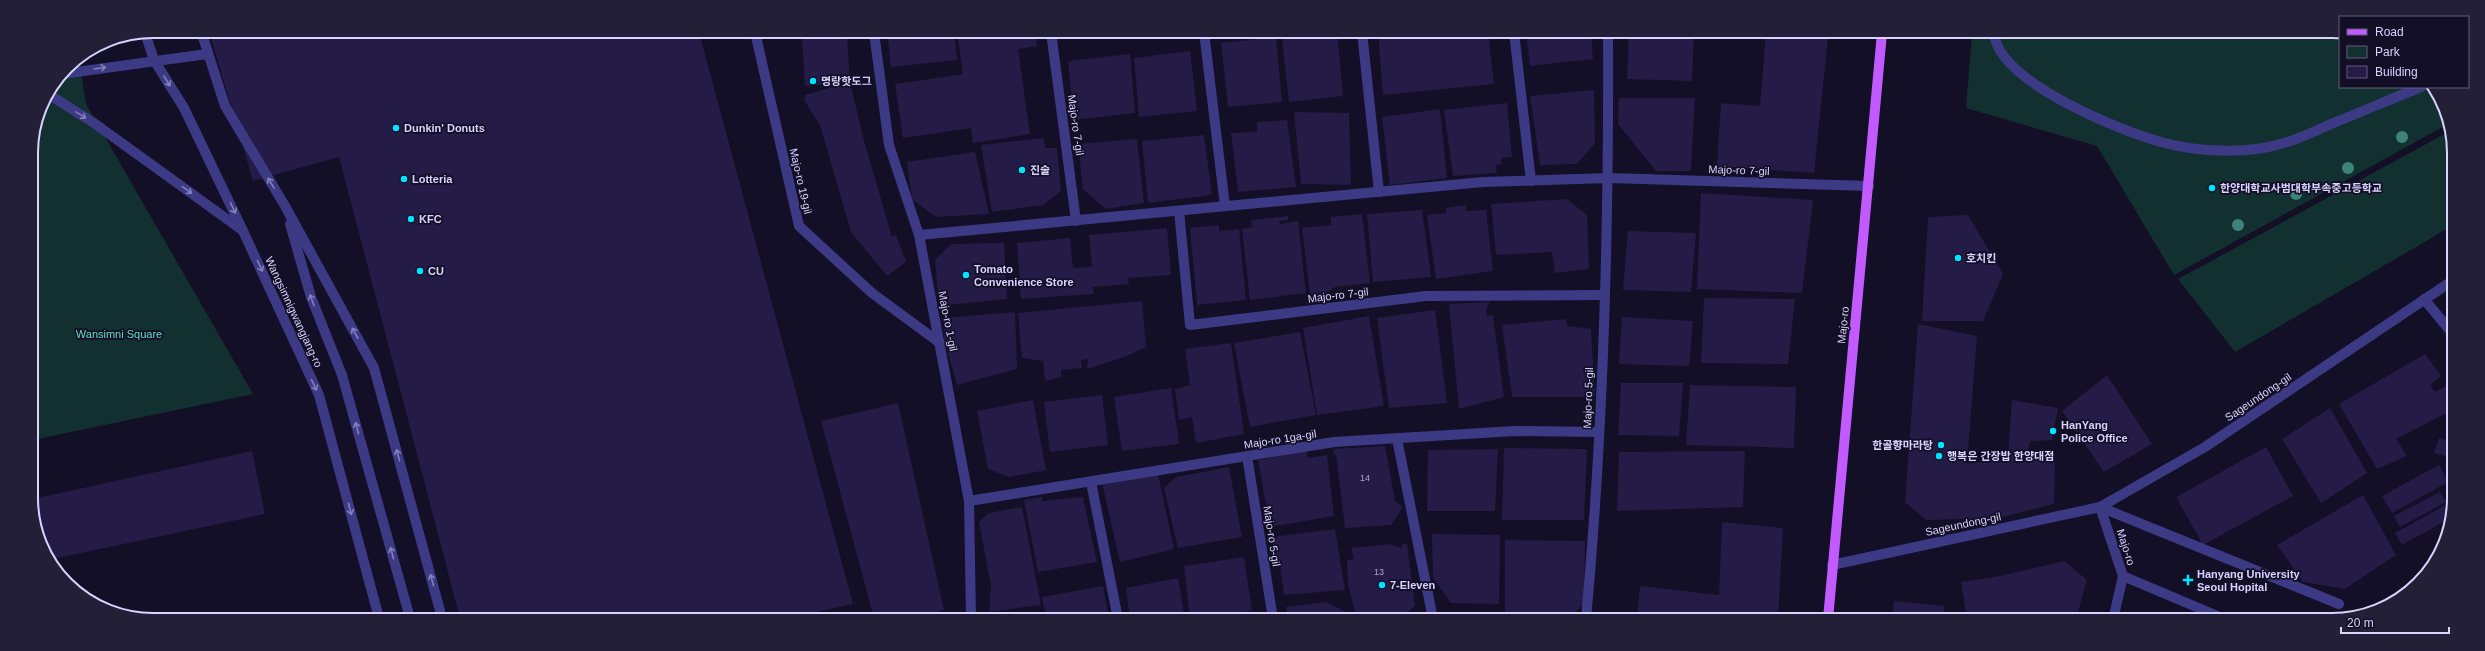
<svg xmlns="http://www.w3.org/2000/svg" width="2485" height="651" viewBox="0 0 2485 651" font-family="Arial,'Noto Sans KR',sans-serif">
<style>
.green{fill:#12302f}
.building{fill:#241b47}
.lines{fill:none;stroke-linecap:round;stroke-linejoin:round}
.minor{stroke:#3d3a85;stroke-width:10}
.major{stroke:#c25bff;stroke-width:10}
.tree{fill:#3d827b}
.oneway{stroke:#837fbc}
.poi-dot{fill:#00e5ff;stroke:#130f26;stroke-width:1.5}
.labels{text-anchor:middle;stroke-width:3.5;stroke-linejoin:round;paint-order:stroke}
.number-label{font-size:9px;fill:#aca6d1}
.poi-label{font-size:11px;font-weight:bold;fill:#d9d4ff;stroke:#130f26;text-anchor:start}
.street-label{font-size:11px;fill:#d9d4ff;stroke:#130f26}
.park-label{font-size:11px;fill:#5fe0c0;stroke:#130f26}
.rim{fill:none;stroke:#d9d4ff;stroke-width:2}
</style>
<rect width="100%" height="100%" fill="#130f26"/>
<g class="green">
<path d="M 1972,33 L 2340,33 L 2340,87 L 2433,87 L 2441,99 L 2450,123 L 2174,275 L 2097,146 L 1966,108 Z"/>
<path d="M 79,58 L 86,104 L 253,394 L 33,440 L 31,145 L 40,106 L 67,67 Z"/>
<path d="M 2452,130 L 2452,226 L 2235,352 L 2178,279 Z"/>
</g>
<g class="building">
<path d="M 209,31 L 699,32 L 853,604 L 788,618 L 460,618 L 339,157 L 253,181 Z"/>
<path d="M 887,32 L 954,32 L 957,60 L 891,67 Z"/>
<path d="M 957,32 L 1035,32 L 1037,46 L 1018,49 L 1030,134 L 973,143 L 971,128 L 903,138 L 895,84 L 963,74 Z"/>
<path d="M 1327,32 L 1337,32 L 1343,96 L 1289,102 L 1282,38 Z"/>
<path d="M 1378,32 L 1488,32 L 1494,84 L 1383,95 Z"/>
<path d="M 1526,32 L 1591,33 L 1593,59 L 1530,66 Z"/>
<path d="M 1629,33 L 1694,33 L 1692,81 L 1627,79 Z"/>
<path d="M 1700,33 L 1751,33 L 1751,39 L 1700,35 Z"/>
<path d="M 1766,33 L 1793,33 L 1828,37 L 1814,173 L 1717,166 L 1721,103 L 1760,106 Z"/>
<path d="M 847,35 L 850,82 L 805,86 L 802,39 Z"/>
<path d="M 1276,37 L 1282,102 L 1228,107 L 1221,43 Z"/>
<path d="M 1190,51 L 1197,111 L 1139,117 L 1134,58 Z"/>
<path d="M 1130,54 L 1135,113 L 1074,120 L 1068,61 Z"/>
<path d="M 850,82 L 863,137 L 892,237 L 896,235 L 906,262 L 887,276 L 851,232 L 820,125 L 804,100 L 805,95 Z"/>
<path d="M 1594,90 L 1595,143 L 1577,164 L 1540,165 L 1530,96 Z"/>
<path d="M 1619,98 L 1695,98 L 1691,171 L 1656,171 L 1618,124 Z"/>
<path d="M 1507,103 L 1512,157 L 1501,158 L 1502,164 L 1496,165 L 1497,173 L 1453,176 L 1444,110 Z"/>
<path d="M 1440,109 L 1447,178 L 1390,185 L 1382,117 Z"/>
<path d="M 1294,112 L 1349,113 L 1351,185 L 1301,184 Z"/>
<path d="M 1287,120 L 1296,187 L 1238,192 L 1231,133 L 1257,132 L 1257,122 Z"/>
<path d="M 1204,135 L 1212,195 L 1148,203 L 1142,141 Z"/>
<path d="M 1044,138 L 1045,148 L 1057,148 L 1061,191 L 1043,205 L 992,212 L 981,145 Z"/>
<path d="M 1137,139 L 1144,203 L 1106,209 L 1083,189 L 1078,144 Z"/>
<path d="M 975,152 L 989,214 L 936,217 L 912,199 L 907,162 Z"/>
<path d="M 1701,193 L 1813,200 L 1802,293 L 1697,289 Z"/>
<path d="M 1567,199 L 1587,215 L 1589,269 L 1555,273 L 1552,252 L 1496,255 L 1491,204 Z"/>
<path d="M 1466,205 L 1466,211 L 1486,210 L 1493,271 L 1436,279 L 1427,215 L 1446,213 L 1446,208 Z"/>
<path d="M 1422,210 L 1431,277 L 1373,282 L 1367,214 Z"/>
<path d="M 1362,214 L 1370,283 L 1335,287 L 1326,293 L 1310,295 L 1302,228 L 1331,225 L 1331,217 Z"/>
<path d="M 1968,215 L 2003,274 L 1983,321 L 1922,321 L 1928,217 Z"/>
<path d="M 1288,216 L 1288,220 L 1279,221 L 1280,224 L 1298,221 L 1306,293 L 1250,300 L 1242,229 L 1252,227 L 1251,220 Z"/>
<path d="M 1219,225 L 1219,231 L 1239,229 L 1246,300 L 1197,305 L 1190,228 Z"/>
<path d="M 1167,228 L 1171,275 L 1128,278 L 1129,284 L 1093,287 L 1094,294 L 1021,299 L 1017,243 L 1070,238 L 1073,268 L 1092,267 L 1089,235 Z"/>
<path d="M 1628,231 L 1696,233 L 1691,292 L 1623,290 Z"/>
<path d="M 1004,243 L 1007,299 L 939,306 L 935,260 L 951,244 Z"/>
<path d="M 1704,298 L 1795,299 L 1788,364 L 1701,363 Z"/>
<path d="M 1142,301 L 1146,347 L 1127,356 L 1087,369 L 1088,359 L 1081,360 L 1082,368 L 1061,370 L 1061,377 L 1045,381 L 1043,361 L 1022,358 L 1018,313 Z"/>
<path d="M 1490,302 L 1486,310 L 1487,316 L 1493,315 L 1504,397 L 1459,409 L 1449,304 Z"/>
<path d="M 1435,310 L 1447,403 L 1389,408 L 1377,318 Z"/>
<path d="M 1015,312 L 1017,369 L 957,385 L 944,338 L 943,318 Z"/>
<path d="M 1369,316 L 1384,406 L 1317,415 L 1303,328 Z"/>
<path d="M 1622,317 L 1693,321 L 1689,366 L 1619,364 Z"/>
<path d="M 1566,319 L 1567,326 L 1591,329 L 1595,397 L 1512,397 L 1502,325 Z"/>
<path d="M 1918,324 L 1977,336 L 1967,464 L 2008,458 L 2012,400 L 2058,408 L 2052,440 L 2030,441 L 2026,456 L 2055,461 L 2054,504 L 1999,518 L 1926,520 L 1905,502 Z"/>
<path d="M 1300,332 L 1316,415 L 1250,427 L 1234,343 Z"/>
<path d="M 1231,343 L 1244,434 L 1196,443 L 1192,417 L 1179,420 L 1175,389 L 1190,385 L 1185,349 Z"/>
<path d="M 2425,354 L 2441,376 L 2430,385 L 2435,392 L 2446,386 L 2452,393 L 2452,410 L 2396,439 L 2407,456 L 2377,469 L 2339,404 Z"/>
<path d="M 2107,375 L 2152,444 L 2104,472 L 2062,411 Z"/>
<path d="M 1621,383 L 1683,383 L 1679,436 L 1618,435 Z"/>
<path d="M 1690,385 L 1796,387 L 1794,448 L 1686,445 Z"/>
<path d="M 1171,388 L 1179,444 L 1122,451 L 1114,397 Z"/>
<path d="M 1102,395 L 1108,445 L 1050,452 L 1044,402 Z"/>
<path d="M 1033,400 L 1046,470 L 1009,477 L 988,469 L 977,411 Z"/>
<path d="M 898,403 L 944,610 L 916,618 L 874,618 L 821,421 Z"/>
<path d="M 2330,408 L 2367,473 L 2321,503 L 2282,439 Z"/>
<path d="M 2439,438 L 2452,443 L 2452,463 L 2448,457 L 2434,453 Z"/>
<path d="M 1385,446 L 1395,501 L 1403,507 L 1391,525 L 1345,528 L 1336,454 L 1334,455 L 1333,449 Z"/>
<path d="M 2266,447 L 2293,496 L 2203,545 L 2176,497 Z"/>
<path d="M 1504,448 L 1587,449 L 1584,520 L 1502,520 Z"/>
<path d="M 1498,449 L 1495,511 L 1427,511 L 1428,450 Z"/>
<path d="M 252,451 L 265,514 L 48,560 L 47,559 L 33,522 L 33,499 Z"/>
<path d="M 1307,451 L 1308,458 L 1327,455 L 1334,516 L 1270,527 L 1258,460 Z"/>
<path d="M 1745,451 L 1743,507 L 1617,511 L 1619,452 Z"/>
<path d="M 2439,465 L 2448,482 L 2392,513 L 2382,496 Z"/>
<path d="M 1229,467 L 1242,537 L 1178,548 L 1164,488 L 1176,477 Z"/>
<path d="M 1158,474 L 1174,549 L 1120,562 L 1102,483 Z"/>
<path d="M 2440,492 L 2446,502 L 2400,527 L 2394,516 Z"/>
<path d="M 2363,495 L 2396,555 L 2345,589 L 2303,582 L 2277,545 Z"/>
<path d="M 1042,497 L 1042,501 L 1083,497 L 1097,562 L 1038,572 L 1024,500 Z"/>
<path d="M 2444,506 L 2451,518 L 2402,545 L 2395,533 Z"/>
<path d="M 1022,507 L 1041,605 L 989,612 L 991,587 L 979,522 L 989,513 Z"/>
<path d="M 1722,522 L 1783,528 L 1778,619 L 1637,619 L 1640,586 L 1719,595 Z"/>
<path d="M 1335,529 L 1345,590 L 1284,595 L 1280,563 L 1276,564 L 1272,537 Z"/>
<path d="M 1432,534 L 1500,535 L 1499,604 L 1451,603 L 1433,578 Z"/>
<path d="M 1505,540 L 1585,541 L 1584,603 L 1569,619 L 1545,619 L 1505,612 Z"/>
<path d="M 1390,544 L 1401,548 L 1403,544 L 1407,544 L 1415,606 L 1403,616 L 1402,619 L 1357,619 L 1348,584 L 1347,560 L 1354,559 L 1351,548 Z"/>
<path d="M 1244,557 L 1252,611 L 1190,619 L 1184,566 Z"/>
<path d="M 2064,561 L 2087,580 L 2076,619 L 2013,619 L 2012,617 L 2002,619 L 1967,619 L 1961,582 L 2000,576 Z"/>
<path d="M 1178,578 L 1185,619 L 1130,619 L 1126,588 Z"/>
<path d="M 1103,586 L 1109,619 L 1046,618 L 1042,597 Z"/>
<path d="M 1894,601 L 1945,606 L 1943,619 L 1892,619 Z"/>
<path d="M 1327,602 L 1350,614 L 1351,619 L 1287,619 L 1286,607 Z"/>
</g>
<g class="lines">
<g class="minor">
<path d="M 201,31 L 225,106 L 285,206 L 374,368 L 442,618"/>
<path d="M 755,32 L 799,226 L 872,293 L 940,343"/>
<path d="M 874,32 L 889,145 L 919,235 L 969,501 L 971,618"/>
<path d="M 1051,32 L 1076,221"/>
<path d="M 1204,32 L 1225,206"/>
<path d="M 1362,32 L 1379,192"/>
<path d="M 1514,32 L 1531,181"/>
<path d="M 145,33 L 154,60 L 184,108 L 243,231 L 319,395 L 379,618"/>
<path d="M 1994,33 C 1998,82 2119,130 2161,142 C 2190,150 2226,153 2257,149 C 2283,146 2307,135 2331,124 C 2361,112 2391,99 2421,87"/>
<path d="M 62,74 L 207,54"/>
<path d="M 48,94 L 94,123 L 242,230"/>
<path d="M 1179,211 L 1190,325 L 1426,296 L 1604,295"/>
<path d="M 290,224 L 311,297 L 342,375 L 410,618"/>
<path d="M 919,235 L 1483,182 L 1609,178 L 1869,186"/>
<path d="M 2424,299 L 2452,333"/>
<path d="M 1397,439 L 1433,619"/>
<path d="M 1247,456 L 1273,619"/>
<path d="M 1091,482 L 1118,619"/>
<path d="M 969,501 L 1334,442 L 1515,431 L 1598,432"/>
<path d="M 2100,507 L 2339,604"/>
<path d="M 2100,507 L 2123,576 L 2113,620"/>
<path d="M 1832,565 L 2100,507 L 2205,447 L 2452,281"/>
<path d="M 2123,576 L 2227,620"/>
<path d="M 1586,619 C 1604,424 1609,228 1608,33"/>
</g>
<path class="major" d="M 1828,619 L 1882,33"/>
</g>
<g class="tree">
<circle cx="2402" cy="137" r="6"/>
<circle cx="2348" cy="168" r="6"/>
<circle cx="2296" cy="194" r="6"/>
<circle cx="2238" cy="225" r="6"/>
</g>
<defs><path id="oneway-shaft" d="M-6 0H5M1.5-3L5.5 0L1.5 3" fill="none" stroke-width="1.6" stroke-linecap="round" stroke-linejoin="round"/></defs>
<g class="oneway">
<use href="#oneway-shaft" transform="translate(100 68) rotate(-9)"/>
<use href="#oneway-shaft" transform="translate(167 81) rotate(58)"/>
<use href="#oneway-shaft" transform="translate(81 115) rotate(32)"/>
<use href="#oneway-shaft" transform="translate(271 183) rotate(-121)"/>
<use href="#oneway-shaft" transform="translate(187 190) rotate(36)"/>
<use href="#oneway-shaft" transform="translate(233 208) rotate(64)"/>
<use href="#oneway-shaft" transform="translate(260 266) rotate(65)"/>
<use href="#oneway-shaft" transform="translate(312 300) rotate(-110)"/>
<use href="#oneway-shaft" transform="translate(355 333) rotate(-119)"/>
<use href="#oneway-shaft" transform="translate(314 385) rotate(65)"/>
<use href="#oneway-shaft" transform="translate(357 428) rotate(-105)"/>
<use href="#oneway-shaft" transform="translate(398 455) rotate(-105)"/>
<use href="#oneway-shaft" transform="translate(350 509) rotate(75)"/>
<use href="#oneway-shaft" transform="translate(392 553) rotate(-105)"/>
<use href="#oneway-shaft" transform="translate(432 580) rotate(-105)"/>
</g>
<g class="poi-dot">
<circle cx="813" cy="81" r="4"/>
<circle cx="396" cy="128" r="4"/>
<circle cx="1022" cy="170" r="4"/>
<circle cx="404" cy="179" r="4"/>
<circle cx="2212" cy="188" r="4"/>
<circle cx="411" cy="219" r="4"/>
<circle cx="1958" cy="258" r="4"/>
<circle cx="420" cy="271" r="4"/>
<circle cx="966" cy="275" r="4"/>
<circle cx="2053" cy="431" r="4"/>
<circle cx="1941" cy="445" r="4"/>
<circle cx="1939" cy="456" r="4"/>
<path d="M2186 574h4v4h4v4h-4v4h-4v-4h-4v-4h4z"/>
<circle cx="1382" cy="585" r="4"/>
</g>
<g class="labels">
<g class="number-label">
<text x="1365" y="481">14</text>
<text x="1379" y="575">13</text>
</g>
<g class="poi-label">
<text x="821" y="85">명랑핫도그</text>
<text x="404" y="132">Dunkin' Donuts</text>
<text x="1030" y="174">진술</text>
<text x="412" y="183">Lotteria</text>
<text x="2220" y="192">한양대학교사범대학부속중고등학교</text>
<text x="419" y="223">KFC</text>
<text x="1966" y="262">호치킨</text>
<text x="974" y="273">Tomato<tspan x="974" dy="13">Convenience Store</tspan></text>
<text x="428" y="275">CU</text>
<text x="2061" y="429">HanYang<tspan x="2061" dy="13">Police Office</tspan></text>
<text x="1933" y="449" text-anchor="end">한골향마라탕</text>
<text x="1947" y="460">행복은 간장밥 한양대점</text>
<text x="2197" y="578">Hanyang University<tspan x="2197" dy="13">Seoul Hopital</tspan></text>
<text x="1390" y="589">7-Eleven</text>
</g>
<g class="street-label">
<text transform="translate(1076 125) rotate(82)" y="4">Majo-ro 7-gil</text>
<text transform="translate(1739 170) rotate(2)" y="4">Majo-ro 7-gil</text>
<text transform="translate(801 181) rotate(77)" y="4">Majo-ro 19-gil</text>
<text transform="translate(1338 295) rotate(-7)" y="4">Majo-ro 7-gil</text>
<text transform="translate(294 312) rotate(65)" y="4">Wangsimnigwangjang-ro</text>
<text transform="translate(948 321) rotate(79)" y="4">Majo-ro 1-gil</text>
<text transform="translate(1843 325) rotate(-84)" y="4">Majo-ro</text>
<text transform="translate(2258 397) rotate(-34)" y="4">Sageundong-gil</text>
<text transform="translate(1588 398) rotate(-88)" y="4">Majo-ro 5-gil</text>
<text transform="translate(1280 439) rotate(-9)" y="4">Majo-ro 1ga-gil</text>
<text transform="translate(1963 524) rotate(-12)" y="4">Sageundong-gil</text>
<text transform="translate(1272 536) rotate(81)" y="4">Majo-ro 5-gil</text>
<text transform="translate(2126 547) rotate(72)" y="4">Majo-ro</text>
</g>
<g class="park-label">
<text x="119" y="338">Wansimni Square</text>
</g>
</g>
<path d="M0 0H2485V651H0ZM153 38H2332A115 115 0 0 1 2447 153V498A115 115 0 0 1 2332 613H153A115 115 0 0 1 38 498V153A115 115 0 0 1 153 38Z" fill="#231f37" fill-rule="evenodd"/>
<path class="rim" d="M153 38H2332A115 115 0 0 1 2447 153V498A115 115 0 0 1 2332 613H153A115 115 0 0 1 38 498V153A115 115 0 0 1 153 38Z"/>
<rect x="2339" y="16" width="130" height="72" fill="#130f26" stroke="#625e7d"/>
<rect x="2347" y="29" width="20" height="6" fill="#c25bff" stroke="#625e7d"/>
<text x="2375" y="36" font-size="12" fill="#d9d4ff">Road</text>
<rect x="2347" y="46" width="20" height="12" fill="#12302f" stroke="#625e7d"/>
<text x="2375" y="56" font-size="12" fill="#d9d4ff">Park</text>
<rect x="2347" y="66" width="20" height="12" fill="#241b47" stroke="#625e7d"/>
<text x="2375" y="76" font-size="12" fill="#d9d4ff">Building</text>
<path d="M2341 627v6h108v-6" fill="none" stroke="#d9d4ff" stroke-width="2"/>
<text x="2347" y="627" font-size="12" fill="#d9d4ff" stroke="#130f26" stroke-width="3" paint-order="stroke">20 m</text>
</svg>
